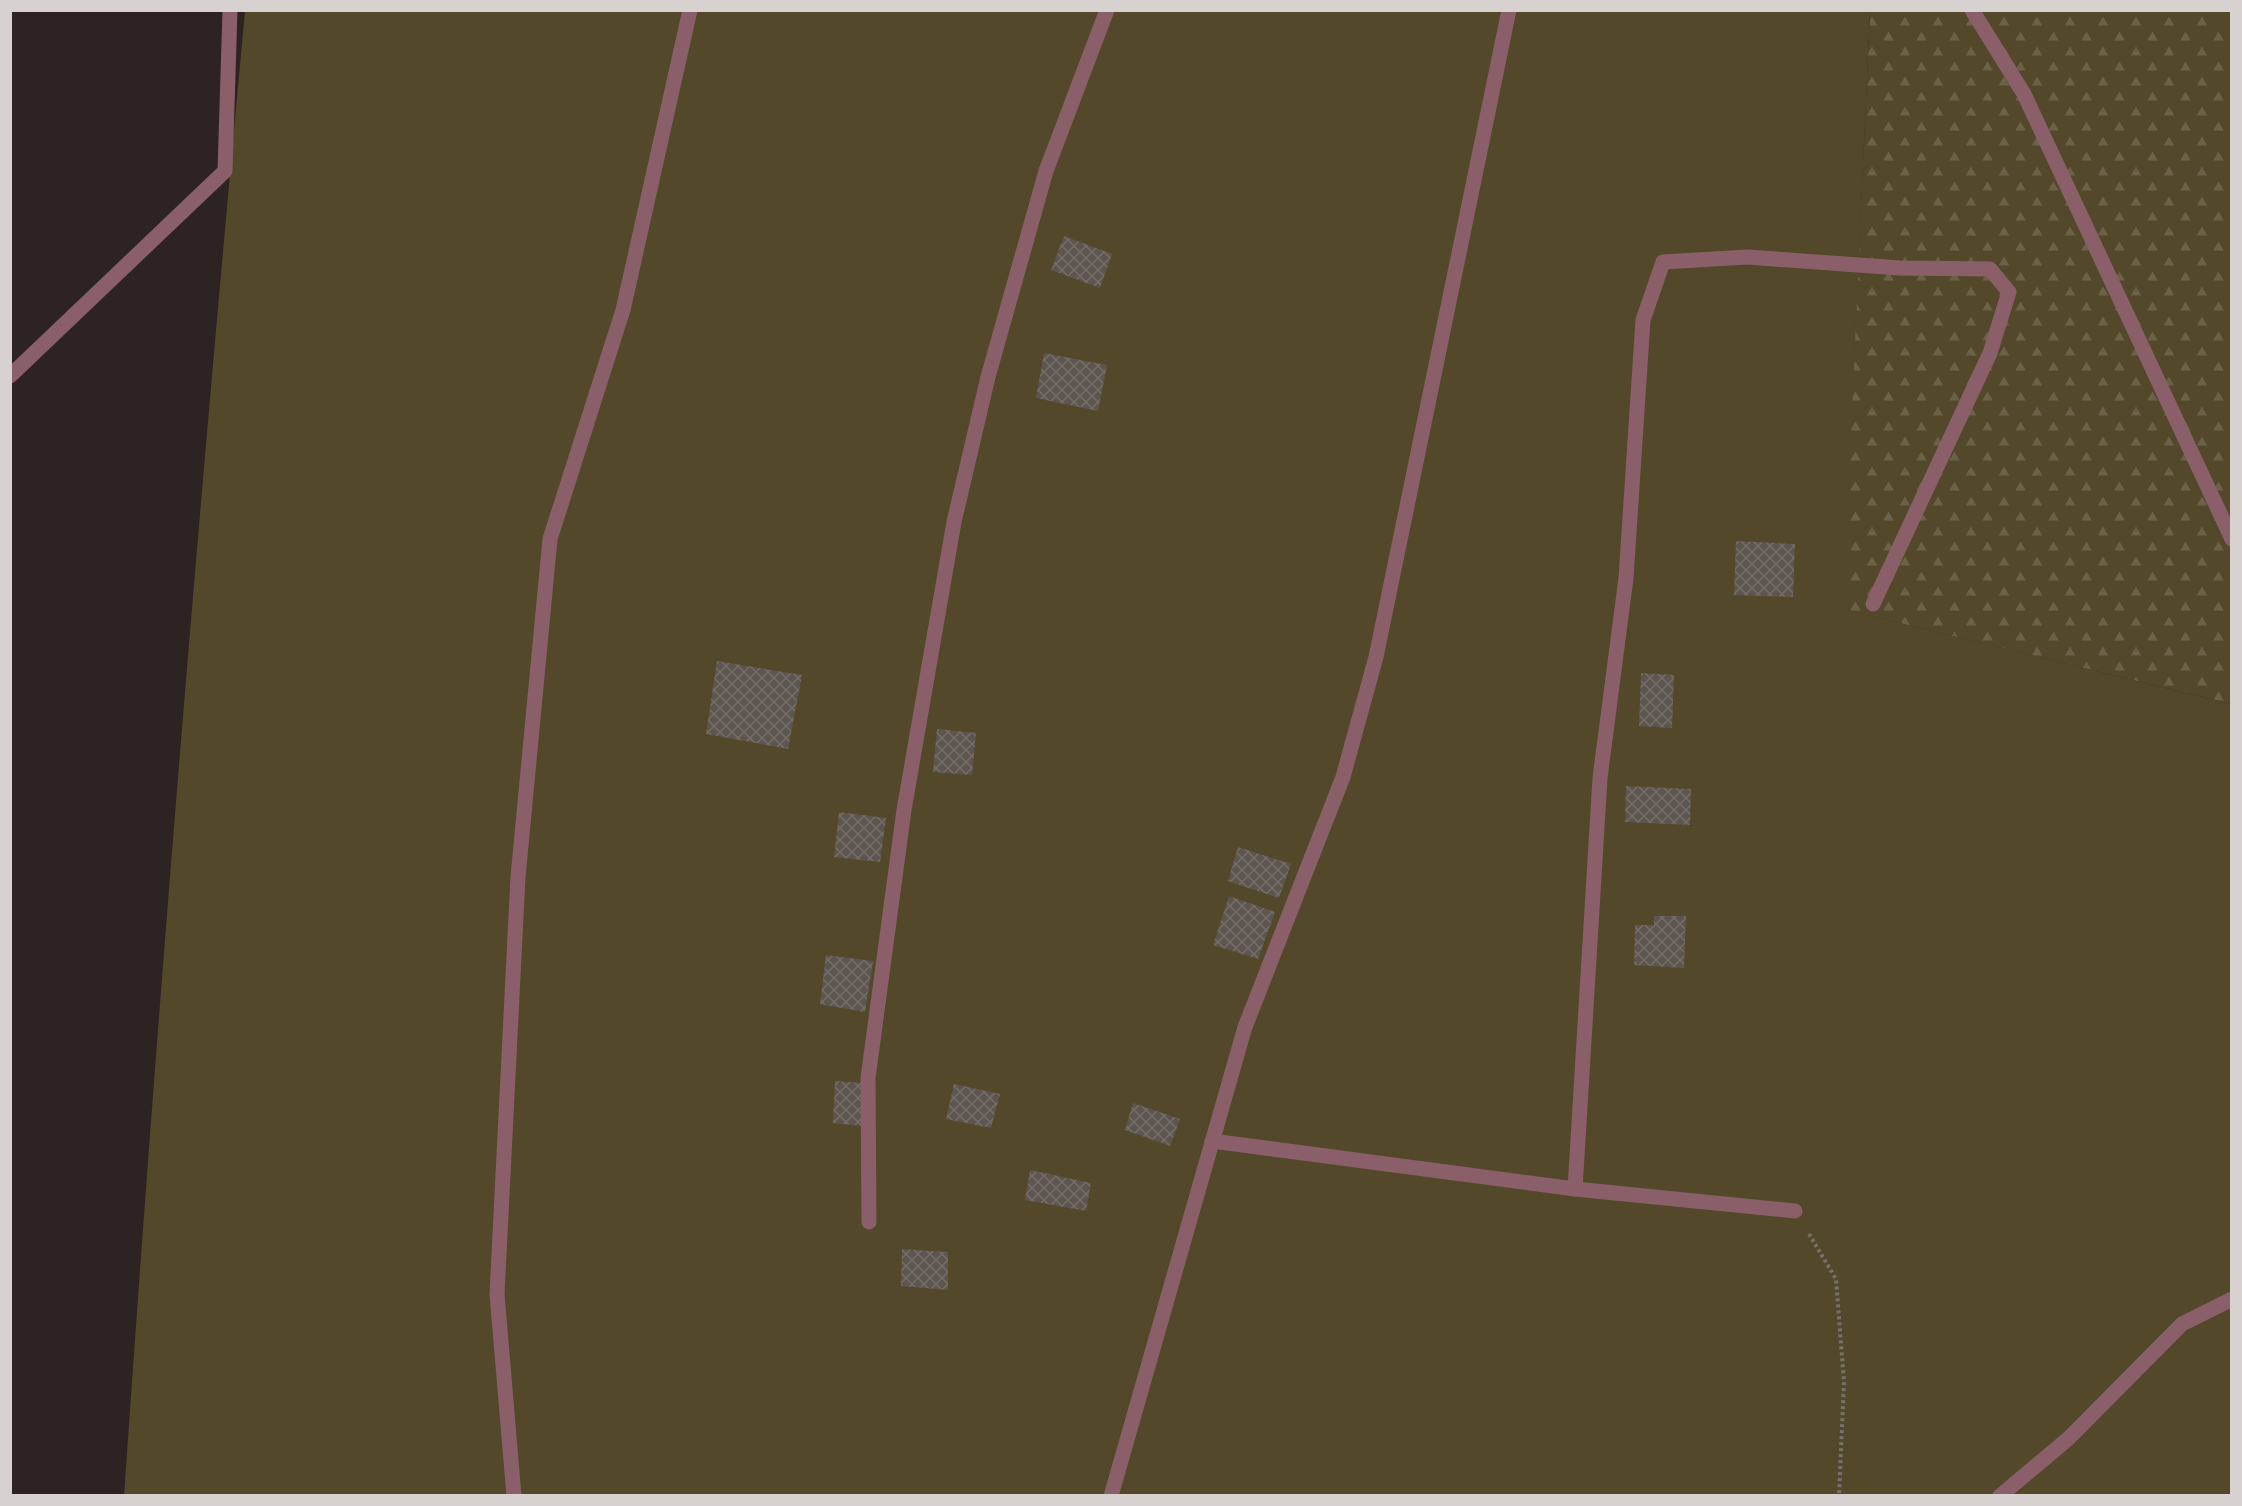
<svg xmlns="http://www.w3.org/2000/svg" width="2242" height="1506" viewBox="0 0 2242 1506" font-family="Spectral,serif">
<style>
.forest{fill:url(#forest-firs)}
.garden{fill:#53482a}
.building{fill:url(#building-cross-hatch)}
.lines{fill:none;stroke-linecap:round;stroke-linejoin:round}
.path{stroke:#78706f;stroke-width:4;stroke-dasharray:3 3;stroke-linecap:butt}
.minor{stroke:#8b5f6a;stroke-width:15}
</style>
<defs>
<pattern id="forest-firs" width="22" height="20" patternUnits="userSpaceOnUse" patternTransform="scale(1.5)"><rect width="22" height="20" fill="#53482a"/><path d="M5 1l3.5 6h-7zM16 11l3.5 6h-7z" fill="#6b6148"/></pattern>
<pattern id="building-cross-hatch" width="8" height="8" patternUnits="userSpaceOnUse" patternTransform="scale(1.5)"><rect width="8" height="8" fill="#5d5650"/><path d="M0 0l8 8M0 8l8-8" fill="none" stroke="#746d68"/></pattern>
</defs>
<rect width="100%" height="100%" fill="#2c2322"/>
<path class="forest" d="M 1870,11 L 2231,11 L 2231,704 L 1842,609 Z"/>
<path class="garden" d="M 245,11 L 1870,11 L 1843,609 L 2231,704 L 2231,1495 L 124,1496 C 158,1000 199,505 245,11 Z"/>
<g class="building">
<path d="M 1064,236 L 1112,254 L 1100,288 L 1051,270 Z"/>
<path d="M 1044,353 L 1107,365 L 1098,411 L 1036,398 Z"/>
<path d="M 1736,541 L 1795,544 L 1793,597 L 1734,595 Z"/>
<path d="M 717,661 L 802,675 L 788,749 L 706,734 Z"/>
<path d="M 1641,673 L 1674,675 L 1672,728 L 1639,726 Z"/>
<path d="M 937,729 L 976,733 L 972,775 L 933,772 Z"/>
<path d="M 1626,786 L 1691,789 L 1690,825 L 1625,822 Z"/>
<path d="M 839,812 L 886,818 L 880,862 L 834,857 Z"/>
<path d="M 1238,847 L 1291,864 L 1279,898 L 1228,881 Z"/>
<path d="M 1229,896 L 1275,912 L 1258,959 L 1213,945 Z"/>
<path d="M 1654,916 L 1686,916 L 1684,968 L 1634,965 L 1635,925 L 1654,925 Z"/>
<path d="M 826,955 L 873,961 L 865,1012 L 820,1004 Z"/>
<path d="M 835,1081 L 863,1083 L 862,1126 L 833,1123 Z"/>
<path d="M 954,1084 L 1000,1094 L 991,1128 L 946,1119 Z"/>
<path d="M 1133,1103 L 1180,1119 L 1170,1146 L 1125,1130 Z"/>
<path d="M 1030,1170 L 1091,1183 L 1086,1211 L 1025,1200 Z"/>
<path d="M 902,1249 L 948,1252 L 948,1290 L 901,1286 Z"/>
</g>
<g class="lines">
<path class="path" d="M 1809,1234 L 1836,1279 L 1844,1382 L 1839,1496"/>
<g class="minor">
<path d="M 1972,10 L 2024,94 L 2232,539"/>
<path d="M 10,376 L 225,171 L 230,10"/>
<path d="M 1212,1141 L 1575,1189 L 1795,1211"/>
<path d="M 1575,1189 L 1600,778 L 1626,578 L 1643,320 L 1663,262 L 1747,257 L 1900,268 L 1990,269 L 2009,292 L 1990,353 L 1873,604"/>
<path d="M 869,1222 L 868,1078 L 904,810 L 954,522 L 988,377 L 1046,171 L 1107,10"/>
<path d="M 514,1496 L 497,1294 L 518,877 L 550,539 L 623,310 L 690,10"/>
<path d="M 1111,1496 L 1245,1027 L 1343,777 L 1376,657 L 1509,10"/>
<path d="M 2000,1496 L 2069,1438 L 2182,1324 L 2232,1299"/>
</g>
</g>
<rect width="2242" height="1506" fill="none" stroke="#d7d1cf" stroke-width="24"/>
</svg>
